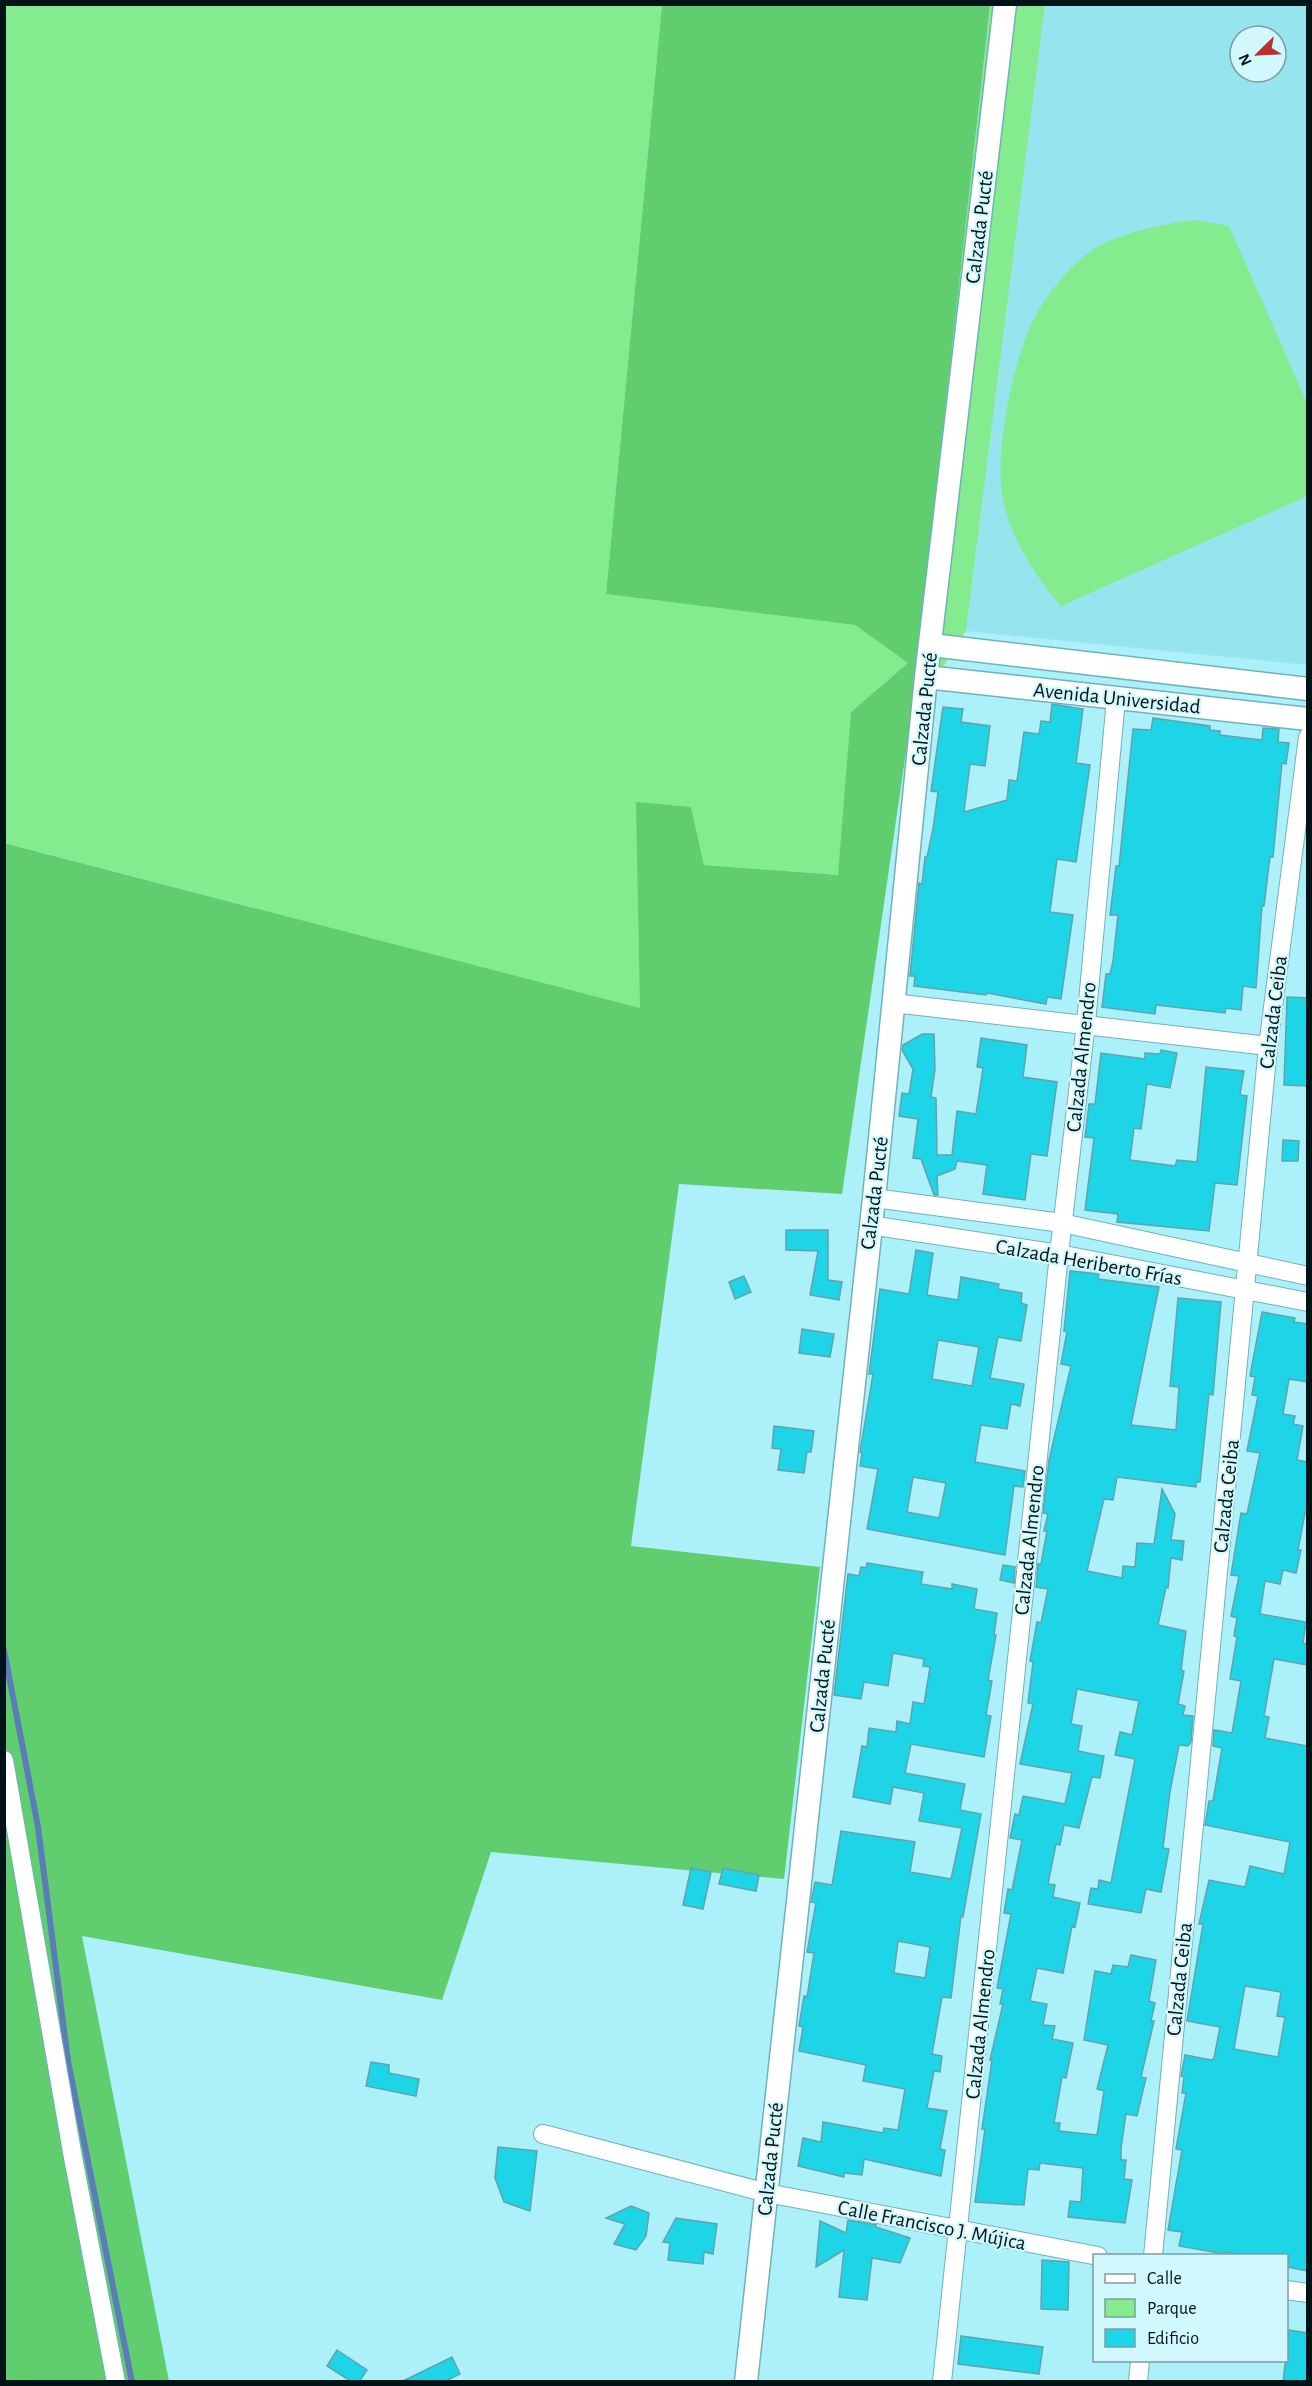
<svg xmlns="http://www.w3.org/2000/svg" width="1312" height="2386" viewBox="0 0 1312 2386" font-family="'Alegreya Sans',sans-serif">
<style>
.built{fill:#96e4ee;fill-rule:evenodd}
.green{fill:#84eb8e}
.forest{fill:#60cd6e}
.lines{fill:none;stroke-linecap:round;stroke-linejoin:round}
.stream{stroke:#5c7bb9;stroke-width:6}
.building{fill:#1dd5e7;stroke:#61a3ac;stroke-width:1.5;fill-rule:evenodd}
.minor-casing{stroke:#6fb2ba;stroke-width:20}
.tertiary-casing{stroke:#6fb2ba;stroke-width:25}
.minor{stroke:#fff;stroke-width:18}
.tertiary{stroke:#fff;stroke-width:22}
.labels{text-anchor:middle;stroke-width:4.5;stroke-linejoin:round;paint-order:stroke}
.street-label{font-size:21px;fill:#001317;stroke:#d0f8fd}
</style>
<rect width="100%" height="100%" fill="#acf0f9"/>
<path class="built" d="M 1045,5 L 1307,5 L 1307,665 L 966,631 ZM 1240,36 L 1276,36 L 1276,72 L 1240,72 Z"/>
<g class="green">
<path d="M 4,5 L 662,5 L 606,594 L 855,625 L 908,663 L 851,712 L 839,875 L 704,865 L 691,807 L 640,1008 L 5,843 Z"/>
<path d="M 990,5 L 1045,5 L 966,631 L 911,717 Z"/>
<path d="M 1195,220 L 1229,226 L 1307,403 L 1307,496 L 1061,606 C 1035,575 1014,544 1004,504 C 992,457 1013,359 1035,317 C 1046,295 1068,269 1087,254 C 1109,235 1166,223 1195,220 Z"/>
</g>
<path class="forest" d="M 662,5 L 990,5 L 911,717 L 842,1194 L 679,1184 L 631,1546 L 820,1567 L 784,1879 L 491,1852 L 442,2000 L 82,1936 L 169,2381 L 5,2381 L 4,843 L 640,1008 L 636,802 L 691,807 L 704,865 L 838,875 L 851,712 L 908,663 L 855,625 L 606,594 Z"/>
<g class="lines">
<path class="stream" d="M 4,1650 L 38,1827 L 68,2061 L 132,2382"/>
</g>
<g class="building">
<path d="M 1052,704 L 1083,709 L 1076,763 L 1090,765 L 1076,862 L 1057,859 L 1050,912 L 1073,915 L 1061,999 L 1047,997 L 1046,1004 L 987,993 L 986,995 L 914,986 L 915,976 L 910,976 L 919,883 L 922,884 L 925,857 L 927,857 L 933,829 L 938,792 L 931,791 L 943,707 L 963,709 L 961,722 L 990,726 L 985,766 L 970,764 L 964,812 L 1007,800 L 1009,780 L 1017,781 L 1024,732 L 1039,734 L 1041,721 L 1050,722 Z"/>
<path d="M 1153,718 L 1210,726 L 1210,730 L 1220,731 L 1220,735 L 1262,740 L 1263,728 L 1279,729 L 1278,742 L 1289,743 L 1286,764 L 1282,763 L 1273,857 L 1270,857 L 1264,906 L 1262,906 L 1256,988 L 1243,986 L 1241,1010 L 1226,1008 L 1225,1013 L 1156,1005 L 1155,1014 L 1102,1007 L 1106,974 L 1110,974 L 1113,961 L 1118,915 L 1110,915 L 1116,866 L 1119,866 L 1133,729 L 1151,730 Z"/>
<path d="M 1287,997 L 1308,998 L 1308,1086 L 1284,1085 Z"/>
<path d="M 922,1034 L 934,1034 L 935,1069 L 931,1097 L 936,1098 L 937,1155 L 952,1155 L 957,1111 L 976,1114 L 983,1068 L 977,1067 L 981,1038 L 1027,1045 L 1023,1077 L 1057,1082 L 1047,1156 L 1031,1154 L 1025,1200 L 983,1194 L 987,1165 L 957,1161 L 955,1169 L 937,1176 L 938,1195 L 934,1195 L 921,1159 L 913,1158 L 918,1119 L 899,1116 L 902,1093 L 909,1094 L 913,1069 L 902,1050 L 903,1045 Z"/>
<path d="M 1161,1050 L 1177,1053 L 1170,1088 L 1147,1084 L 1141,1129 L 1134,1128 L 1130,1160 L 1175,1166 L 1177,1160 L 1197,1162 L 1206,1067 L 1244,1071 L 1240,1095 L 1247,1096 L 1237,1185 L 1215,1183 L 1209,1231 L 1117,1222 L 1118,1214 L 1085,1210 L 1094,1138 L 1085,1137 L 1089,1104 L 1095,1104 L 1101,1053 L 1145,1059 L 1145,1053 L 1160,1054 Z"/>
<path d="M 1283,1140 L 1299,1141 L 1298,1161 L 1282,1161 Z"/>
<path d="M 786,1230 L 828,1230 L 828,1280 L 842,1282 L 839,1300 L 810,1295 L 818,1251 L 786,1250 Z"/>
<path d="M 916,1250 L 933,1253 L 927,1295 L 958,1300 L 961,1277 L 999,1284 L 998,1289 L 1022,1293 L 1021,1303 L 1027,1305 L 1021,1341 L 998,1337 L 990,1378 L 1024,1384 L 1020,1406 L 1011,1404 L 1007,1429 L 981,1425 L 975,1462 L 1025,1471 L 1023,1487 L 1014,1486 L 1005,1555 L 867,1529 L 878,1469 L 860,1466 L 862,1453 L 860,1452 L 873,1374 L 869,1374 L 880,1289 L 909,1294 ZM 938,1340 L 979,1347 L 972,1386 L 932,1379 ZM 913,1477 L 946,1483 L 939,1518 L 907,1512 Z"/>
<path d="M 1070,1271 L 1099,1274 L 1098,1279 L 1159,1287 L 1131,1425 L 1176,1430 L 1179,1387 L 1170,1386 L 1178,1298 L 1221,1302 L 1213,1395 L 1209,1394 L 1200,1482 L 1196,1482 L 1196,1487 L 1117,1477 L 1113,1500 L 1104,1499 L 1087,1571 L 1122,1578 L 1123,1566 L 1135,1567 L 1137,1543 L 1154,1544 L 1162,1489 L 1175,1514 L 1171,1540 L 1184,1541 L 1182,1560 L 1171,1558 L 1168,1588 L 1166,1587 L 1158,1625 L 1186,1631 L 1181,1670 L 1184,1671 L 1178,1704 L 1185,1706 L 1183,1715 L 1193,1716 L 1191,1742 L 1188,1746 L 1179,1745 L 1170,1792 L 1163,1848 L 1169,1849 L 1161,1892 L 1146,1889 L 1141,1913 L 1088,1904 L 1091,1888 L 1098,1889 L 1099,1880 L 1111,1883 L 1135,1759 L 1115,1755 L 1120,1732 L 1132,1735 L 1139,1701 L 1077,1689 L 1071,1724 L 1082,1726 L 1078,1751 L 1104,1756 L 1100,1778 L 1092,1777 L 1079,1828 L 1064,1825 L 1060,1845 L 1056,1844 L 1048,1884 L 1055,1885 L 1053,1897 L 1080,1903 L 1075,1927 L 1072,1926 L 1063,1973 L 1037,1968 L 1030,2001 L 1047,2004 L 1043,2025 L 1055,2026 L 1052,2039 L 1073,2043 L 1066,2078 L 1062,2077 L 1054,2123 L 1060,2123 L 1059,2131 L 1097,2135 L 1104,2091 L 1097,2089 L 1108,2045 L 1084,2040 L 1095,1971 L 1111,1974 L 1113,1965 L 1128,1967 L 1131,1955 L 1156,1960 L 1149,2001 L 1155,2003 L 1151,2021 L 1154,2021 L 1141,2077 L 1146,2078 L 1137,2116 L 1126,2114 L 1121,2148 L 1121,2160 L 1126,2160 L 1124,2179 L 1132,2180 L 1125,2223 L 1068,2217 L 1070,2201 L 1081,2202 L 1083,2168 L 1040,2163 L 1039,2170 L 1028,2169 L 1024,2205 L 975,2202 L 985,2129 L 982,2129 L 992,2060 L 990,2060 L 1003,2004 L 1000,2004 L 1003,1989 L 997,1988 L 1011,1914 L 1004,1913 L 1008,1889 L 1012,1890 L 1022,1840 L 1010,1838 L 1015,1814 L 1019,1815 L 1023,1796 L 1065,1804 L 1072,1773 L 1020,1764 L 1033,1704 L 1028,1703 L 1033,1662 L 1030,1661 L 1037,1622 L 1041,1623 L 1048,1589 L 1036,1587 L 1038,1564 L 1041,1564 L 1047,1531 L 1044,1531 L 1048,1514 L 1043,1513 L 1049,1460 L 1071,1366 L 1061,1364 L 1067,1332 L 1064,1331 Z"/>
<path d="M 744,1276 L 751,1292 L 735,1299 L 729,1282 Z"/>
<path d="M 1262,1312 L 1295,1318 L 1294,1322 L 1308,1324 L 1308,1382 L 1289,1379 L 1283,1414 L 1295,1416 L 1293,1424 L 1303,1426 L 1297,1460 L 1308,1462 L 1308,1513 L 1305,1513 L 1298,1550 L 1301,1550 L 1296,1573 L 1283,1570 L 1280,1584 L 1265,1581 L 1260,1614 L 1306,1622 L 1303,1643 L 1308,1644 L 1308,1665 L 1274,1659 L 1264,1716 L 1269,1717 L 1265,1738 L 1308,1746 L 1308,2271 L 1287,2267 L 1289,2256 L 1247,2256 L 1225,2252 L 1225,2254 L 1179,2246 L 1182,2232 L 1168,2230 L 1182,2150 L 1176,2149 L 1186,2093 L 1182,2093 L 1184,2077 L 1181,2076 L 1185,2055 L 1211,2060 L 1214,2058 L 1220,2027 L 1187,2021 L 1203,1924 L 1199,1924 L 1209,1880 L 1245,1887 L 1250,1866 L 1284,1874 L 1290,1842 L 1205,1825 L 1209,1801 L 1213,1801 L 1222,1748 L 1213,1746 L 1214,1730 L 1232,1733 L 1241,1681 L 1230,1679 L 1237,1637 L 1234,1636 L 1237,1618 L 1231,1616 L 1239,1576 L 1231,1575 L 1241,1513 L 1247,1514 L 1260,1453 L 1247,1451 L 1258,1396 L 1252,1395 L 1255,1377 L 1250,1376 ZM 1245,1986 L 1281,1992 L 1277,2016 L 1285,2017 L 1278,2057 L 1234,2049 Z"/>
<path d="M 802,1329 L 834,1334 L 830,1357 L 799,1353 Z"/>
<path d="M 774,1426 L 814,1431 L 811,1452 L 807,1452 L 804,1473 L 778,1470 L 781,1449 L 772,1448 Z"/>
<path d="M 867,1563 L 923,1572 L 921,1584 L 952,1589 L 952,1584 L 977,1589 L 974,1609 L 997,1613 L 994,1635 L 996,1635 L 988,1680 L 992,1681 L 986,1715 L 991,1716 L 984,1757 L 911,1744 L 905,1773 L 965,1784 L 960,1810 L 981,1814 L 963,1917 L 961,1916 L 951,1998 L 942,1997 L 932,2054 L 942,2056 L 940,2072 L 934,2071 L 927,2108 L 947,2111 L 940,2149 L 945,2150 L 941,2176 L 864,2159 L 862,2175 L 844,2173 L 844,2177 L 798,2166 L 803,2138 L 821,2142 L 823,2122 L 883,2133 L 884,2128 L 898,2130 L 905,2089 L 863,2081 L 866,2065 L 799,2051 L 803,2027 L 799,2026 L 804,1996 L 807,1997 L 814,1953 L 807,1952 L 816,1903 L 811,1902 L 815,1882 L 832,1885 L 841,1831 L 915,1842 L 910,1872 L 951,1879 L 962,1828 L 919,1821 L 924,1793 L 893,1787 L 890,1804 L 853,1797 L 862,1746 L 867,1747 L 869,1728 L 896,1732 L 897,1721 L 910,1724 L 913,1702 L 924,1704 L 930,1667 L 923,1666 L 924,1659 L 893,1653 L 888,1686 L 864,1682 L 861,1699 L 834,1695 L 848,1574 L 859,1576 L 861,1567 L 866,1568 ZM 898,1941 L 930,1947 L 925,1978 L 894,1973 Z"/>
<path d="M 1003,1565 L 1015,1567 L 1014,1583 L 1000,1580 Z"/>
<path d="M 691,1868 L 711,1872 L 703,1909 L 683,1905 Z"/>
<path d="M 723,1868 L 759,1875 L 756,1891 L 719,1884 Z"/>
<path d="M 371,2062 L 389,2065 L 389,2073 L 419,2079 L 416,2096 L 366,2086 Z"/>
<path d="M 498,2147 L 537,2151 L 530,2211 L 504,2202 L 495,2178 Z"/>
<path d="M 631,2206 L 649,2213 L 646,2236 L 636,2250 L 614,2244 L 625,2224 L 606,2218 Z"/>
<path d="M 676,2218 L 717,2224 L 713,2254 L 704,2252 L 703,2264 L 668,2260 L 670,2243 L 663,2242 Z"/>
<path d="M 848,2220 L 876,2225 L 876,2227 L 910,2238 L 900,2263 L 872,2258 L 867,2300 L 839,2297 L 844,2250 L 816,2267 L 820,2221 L 846,2233 Z"/>
<path d="M 1042,2260 L 1069,2262 L 1068,2310 L 1041,2309 Z"/>
<path d="M 1289,2330 L 1308,2333 L 1308,2382 L 1283,2382 Z"/>
<path d="M 961,2336 L 1043,2347 L 1039,2374 L 958,2364 Z"/>
<path d="M 337,2350 L 367,2370 L 359,2382 L 352,2382 L 327,2366 Z"/>
<path d="M 452,2357 L 460,2374 L 444,2382 L 401,2382 Z"/>
</g>
<g class="lines">
<defs>
<g id="minor">
<path d="M 893,1003 L 1268,1046"/>
<path d="M 874,1198 L 1062,1223 L 1308,1276"/>
<path d="M 870,1225 L 1059,1254 L 1308,1302"/>
<path d="M 4,1760 L 72,2152 L 116,2382"/>
<path d="M 543,2134 L 767,2193 L 1098,2256"/>
<path d="M 1153,2256 L 1268,1046 L 1308,737"/>
<path d="M 1286,2290 L 1308,2293"/>
<path d="M 942,2382 L 1059,1254 L 1086,1023 L 1116,699"/>
<path d="M 1138,2382 L 1140,2360"/>
</g>
<g id="tertiary">
<path d="M 931,645 L 1308,689"/>
<path d="M 926,677 L 1308,719"/>
<path d="M 746,2382 L 874,1198 L 926,677 L 1005,4"/>
</g>
</defs>
<use href="#minor" class="minor-casing"/>
<use href="#tertiary" class="tertiary-casing"/>
<use href="#minor" class="minor"/>
<use href="#tertiary" class="tertiary"/>
</g>
<g class="labels">
<g class="street-label">
<text transform="translate(979 227) rotate(-83)" y="7">Calzada Pucté</text>
<text transform="translate(1117 698) rotate(6)" y="7">Avenida Universidad</text>
<text transform="translate(924 709) rotate(-84)" y="7">Calzada Pucté</text>
<text transform="translate(1273 1012) rotate(-83)" y="7">Calzada Ceiba</text>
<text transform="translate(1081 1057) rotate(-84)" y="7">Calzada Almendro</text>
<text transform="translate(874 1193) rotate(-83)" y="7">Calzada Pucté</text>
<text transform="translate(1089 1262) rotate(10)" y="7">Calzada Heriberto Frías</text>
<text transform="translate(1226 1496) rotate(-84)" y="7">Calzada Ceiba</text>
<text transform="translate(1029 1540) rotate(-84)" y="7">Calzada Almendro</text>
<text transform="translate(822 1676) rotate(-84)" y="7">Calzada Pucté</text>
<text transform="translate(1179 1979) rotate(-84)" y="7">Calzada Ceiba</text>
<text transform="translate(980 2024) rotate(-84)" y="7">Calzada Almendro</text>
<text transform="translate(770 2159) rotate(-84)" y="7">Calzada Pucté</text>
<text transform="translate(932 2225) rotate(11)" y="7">Calle Francisco J. Mújica</text>
</g>
</g>
<rect width="1312" height="2386" fill="none" stroke="#001317" stroke-width="12"/>
<rect x="1093" y="2254" width="195" height="108" fill="#d0f8fd" stroke="#7d9ca1" stroke-width="1.5"/>
<rect x="1105" y="2274" width="30" height="9" fill="#ffffff" stroke="#7d9ca1" stroke-width="1.5"/>
<text x="1147" y="2284" font-size="18" fill="#001317">Calle</text>
<rect x="1105" y="2299" width="30" height="18" fill="#84eb8e" stroke="#7d9ca1" stroke-width="1.5"/>
<text x="1147" y="2314" font-size="18" fill="#001317">Parque</text>
<rect x="1105" y="2329" width="30" height="18" fill="#1dd5e7" stroke="#7d9ca1" stroke-width="1.5"/>
<text x="1147" y="2344" font-size="18" fill="#001317">Edificio</text>
<g transform="translate(1258 54) rotate(246)"><circle r="28" fill="#d0f8fd" stroke="#7d9ca1" stroke-width="1.5"/>
<path d="M0-4.5L10 22L0 15L-10 22Z" fill="#bd2e2d"/>
<text y="-9" font-size="16" font-weight="bold" text-anchor="middle" fill="#001317">N</text>
</g>
</svg>
